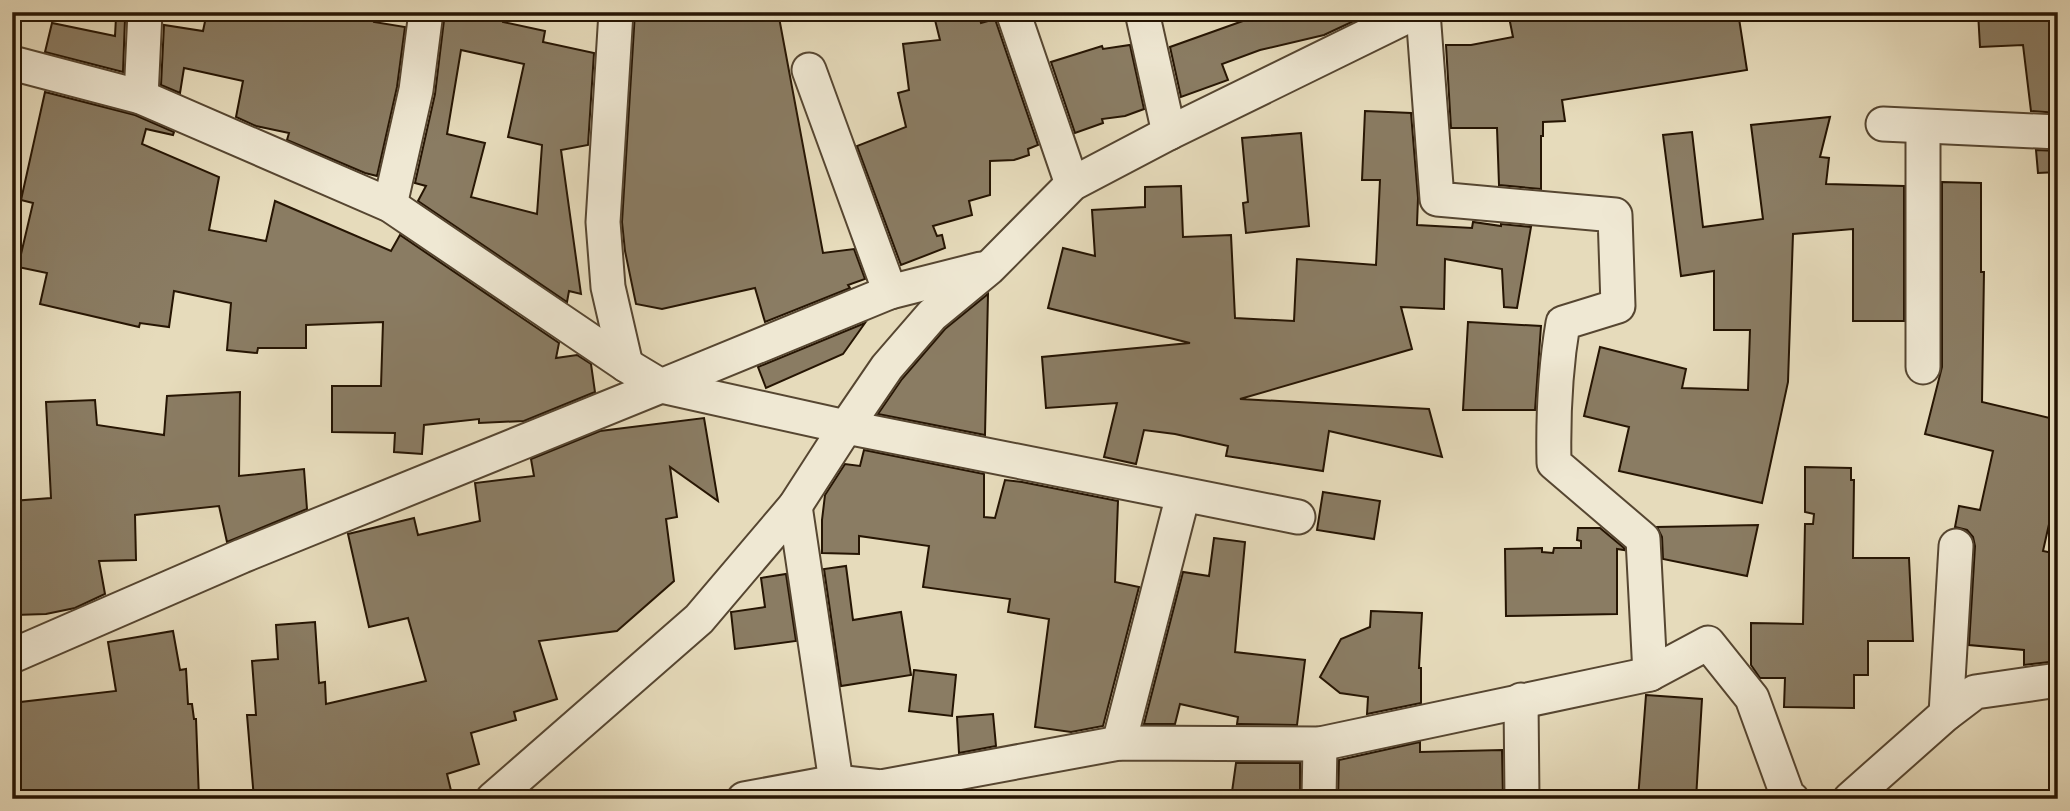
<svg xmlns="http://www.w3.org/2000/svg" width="2070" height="811" viewBox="0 0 2070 811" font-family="'IM FELL English',serif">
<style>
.building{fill:#8a7c63;stroke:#261503;stroke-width:2;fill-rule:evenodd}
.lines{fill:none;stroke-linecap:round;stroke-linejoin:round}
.street-casing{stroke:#564631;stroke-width:37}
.street{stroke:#efe8d3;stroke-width:33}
</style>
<rect width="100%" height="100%" fill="#e6dbbb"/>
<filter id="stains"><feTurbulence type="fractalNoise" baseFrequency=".00286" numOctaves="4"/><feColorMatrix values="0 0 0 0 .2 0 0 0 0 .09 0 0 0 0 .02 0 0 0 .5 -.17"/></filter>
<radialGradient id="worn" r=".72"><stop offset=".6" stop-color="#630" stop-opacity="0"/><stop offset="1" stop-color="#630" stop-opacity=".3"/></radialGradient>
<g class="building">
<path d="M 207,12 L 375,12 L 374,22 L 405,27 L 397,87 L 377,176 L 365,173 L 287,140 L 289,133 L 256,126 L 236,117 L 243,81 L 184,68 L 180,93 L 161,85 L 164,25 L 203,31 Z"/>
<path d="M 445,12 L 504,12 L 503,22 L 545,31 L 543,42 L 594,53 L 588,145 L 561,150 L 581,294 L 569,291 L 567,302 L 418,201 L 426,186 L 415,183 L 435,94 ZM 461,50 L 524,64 L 508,137 L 542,145 L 537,214 L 471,197 L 485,143 L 447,134 Z"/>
<path d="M 635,12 L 716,15 L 715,12 L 778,12 L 823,253 L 854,249 L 865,279 L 848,285 L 850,288 L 765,322 L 755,288 L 662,309 L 636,304 L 625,251 L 622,222 Z"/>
<path d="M 933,12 L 978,12 L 981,23 L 995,19 L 1038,145 L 1028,149 L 1029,155 L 1014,160 L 990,161 L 990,195 L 969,201 L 972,215 L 933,226 L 937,236 L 942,235 L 945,248 L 901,265 L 857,146 L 906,127 L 898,93 L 909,90 L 903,44 L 940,40 Z"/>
<path d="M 1268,12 L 1371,13 L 1324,35 L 1260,50 L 1222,64 L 1228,80 L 1181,97 L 1170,47 Z"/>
<path d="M 1508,12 L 1738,12 L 1747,70 L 1562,100 L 1565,121 L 1543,122 L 1543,136 L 1541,136 L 1541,189 L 1499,185 L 1497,128 L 1451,128 L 1446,45 L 1471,45 L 1513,37 Z"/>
<path d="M 1978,12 L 2058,12 L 2058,113 L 2031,111 L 2023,45 L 1980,47 Z"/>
<path d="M 116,17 L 125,19 L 123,72 L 45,52 L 52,23 L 115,36 Z"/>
<path d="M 1130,45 L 1144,109 L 1125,116 L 1102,119 L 1103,123 L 1075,133 L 1051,62 L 1102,46 L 1103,49 Z"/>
<path d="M 45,92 L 135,115 L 174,132 L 173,135 L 146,129 L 142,144 L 219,177 L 209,230 L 266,241 L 275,201 L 391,251 L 400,235 L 559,343 L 556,358 L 577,355 L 591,364 L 595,392 L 524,421 L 479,423 L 479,419 L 424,425 L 422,454 L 394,452 L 395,433 L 332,432 L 332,386 L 381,386 L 383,322 L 306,325 L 306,348 L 258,348 L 257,353 L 227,350 L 231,303 L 174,291 L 169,327 L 140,323 L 139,327 L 40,304 L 47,273 L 18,267 L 33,203 L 21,200 Z"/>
<path d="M 1365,111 L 1411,113 L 1418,198 L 1417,225 L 1472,228 L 1473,222 L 1501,226 L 1501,224 L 1531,227 L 1517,308 L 1504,307 L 1502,269 L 1445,259 L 1444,309 L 1401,307 L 1412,349 L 1240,399 L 1429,409 L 1442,457 L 1329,431 L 1323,471 L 1226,456 L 1228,446 L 1175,434 L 1144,430 L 1136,464 L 1104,457 L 1117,403 L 1046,408 L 1042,357 L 1190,343 L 1048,308 L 1063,248 L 1095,256 L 1092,210 L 1145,207 L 1145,187 L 1181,186 L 1183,237 L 1231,235 L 1235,318 L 1294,321 L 1297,259 L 1376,265 L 1380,180 L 1362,180 Z"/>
<path d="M 1830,117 L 1820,157 L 1829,158 L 1826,184 L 1904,186 L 1904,321 L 1853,321 L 1853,229 L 1793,234 L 1788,382 L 1762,503 L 1619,471 L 1629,427 L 1584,416 L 1600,347 L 1686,369 L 1682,388 L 1748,390 L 1750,330 L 1714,330 L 1714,271 L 1681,276 L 1663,135 L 1692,132 L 1703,227 L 1763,219 L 1751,125 Z"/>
<path d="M 1301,133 L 1309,226 L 1246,233 L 1243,203 L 1248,202 L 1242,138 Z"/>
<path d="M 2036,150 L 2058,151 L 2058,172 L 2038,173 Z"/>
<path d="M 1942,182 L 1981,183 L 1981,272 L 1984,272 L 1982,402 L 2058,420 L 2058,484 L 2043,551 L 2058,554 L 2058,661 L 2024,665 L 2024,650 L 1969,645 L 1975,546 L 1973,537 L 1967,530 L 1955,527 L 1959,506 L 1980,510 L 1993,451 L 1925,434 L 1942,367 Z"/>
<path d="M 988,294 L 985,435 L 878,414 L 902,379 L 945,329 Z"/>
<path d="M 1468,322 L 1541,326 L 1535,410 L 1463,410 Z"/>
<path d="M 865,323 L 843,354 L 766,388 L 758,367 Z"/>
<path d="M 240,392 L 239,476 L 304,469 L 307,509 L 227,542 L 219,506 L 135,515 L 136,560 L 99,561 L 105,594 L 75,608 L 46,614 L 15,615 L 12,501 L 51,498 L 46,402 L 95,400 L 97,425 L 164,435 L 167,396 Z"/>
<path d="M 704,418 L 718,501 L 670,467 L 677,517 L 666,519 L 674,581 L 617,631 L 539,641 L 557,699 L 514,712 L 516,720 L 471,733 L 479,764 L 447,774 L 453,799 L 254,799 L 247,715 L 256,715 L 252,661 L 278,659 L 276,625 L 315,622 L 319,683 L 325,682 L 326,704 L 426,681 L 408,618 L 369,627 L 348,534 L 414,518 L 418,535 L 480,521 L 475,483 L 534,476 L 531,459 L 600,431 Z"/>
<path d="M 864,450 L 984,474 L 984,517 L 995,518 L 1005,480 L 1022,482 L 1118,501 L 1115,582 L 1139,587 L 1103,726 L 1071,732 L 1035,727 L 1049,619 L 1008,612 L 1010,599 L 923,587 L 929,546 L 859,536 L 859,554 L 822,553 L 822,520 L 825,495 L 845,464 L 860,466 Z"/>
<path d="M 1805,467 L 1851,468 L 1851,480 L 1854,480 L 1853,558 L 1909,558 L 1913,641 L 1868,641 L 1868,675 L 1854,675 L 1854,708 L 1784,707 L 1785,678 L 1760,678 L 1751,665 L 1751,623 L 1803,624 L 1805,524 L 1813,524 L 1814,514 L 1805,512 Z"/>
<path d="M 1323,492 L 1380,501 L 1374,539 L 1317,530 Z"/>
<path d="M 1758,525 L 1747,576 L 1663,559 L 1662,537 L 1657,527 Z"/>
<path d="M 1578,528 L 1600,528 L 1624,548 L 1624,550 L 1617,549 L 1617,614 L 1506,616 L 1505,549 L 1542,548 L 1542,552 L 1553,553 L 1554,548 L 1581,548 L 1581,541 L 1577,540 Z"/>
<path d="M 1214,538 L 1245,542 L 1235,652 L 1305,660 L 1297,725 L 1240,724 L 1237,724 L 1238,717 L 1180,704 L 1175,724 L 1144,724 L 1183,572 L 1209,576 Z"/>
<path d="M 846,566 L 853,620 L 901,612 L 911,675 L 841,686 L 824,569 Z"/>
<path d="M 786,574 L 796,641 L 735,649 L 731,612 L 765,607 L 761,578 Z"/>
<path d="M 1371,611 L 1422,613 L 1419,668 L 1421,668 L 1421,703 L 1367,714 L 1368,697 L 1340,693 L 1320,677 L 1341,639 L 1370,627 Z"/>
<path d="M 173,631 L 180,670 L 186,669 L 188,704 L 192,704 L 194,719 L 196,719 L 199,799 L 12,799 L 12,703 L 116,691 L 108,642 Z"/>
<path d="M 914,670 L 956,675 L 952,716 L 909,711 Z"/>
<path d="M 1646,695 L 1702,699 L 1696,799 L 1638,799 Z"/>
<path d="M 993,714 L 996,746 L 959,753 L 957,717 Z"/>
<path d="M 1420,742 L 1420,752 L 1502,750 L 1503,799 L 1338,799 L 1339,760 Z"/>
<path d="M 1236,763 L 1300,763 L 1300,799 L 1231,799 Z"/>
</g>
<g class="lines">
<defs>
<g id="street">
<path d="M 616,12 L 603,222 L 608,287 L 626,365"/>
<path d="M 1013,12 L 1072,184"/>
<path d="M 1142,12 L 1169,133"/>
<path d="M 1423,12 L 1437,199 L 1615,215 L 1618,306 L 1563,323 C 1555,370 1553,416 1554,463 L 1643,539 L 1650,674"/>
<path d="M 12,63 L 141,97 L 390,205 L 626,365 L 661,386 L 890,292 L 981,269"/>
<path d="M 809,70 L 890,292"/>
<path d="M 141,97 L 145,12"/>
<path d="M 1883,124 L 2058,132"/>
<path d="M 1923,127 L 1923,367"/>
<path d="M 390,205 L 416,90 L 426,12"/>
<path d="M 795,506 L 836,782"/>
<path d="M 12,656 L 242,556 L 661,386 L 846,427 L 1298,517"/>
<path d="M 1521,700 L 1522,799"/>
<path d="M 1946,714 L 1956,546"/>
<path d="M 1119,743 L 1183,495"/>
<path d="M 493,799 L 699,619 L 795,506 L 846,427 L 887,367 L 932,315 L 989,268 L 1072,184 L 1169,133 L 1416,12"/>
<path d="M 744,799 L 836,782 L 881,787 L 1119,743 L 1320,744 L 1650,674 L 1708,643 L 1752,698 L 1788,797 L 1792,799"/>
<path d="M 1319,799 L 1320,744"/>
<path d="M 1850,799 L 1946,714 L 1975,692 L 2058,680"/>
</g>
</defs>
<use href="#street" class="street-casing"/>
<use href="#street" class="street"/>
</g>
<rect width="2070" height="811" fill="none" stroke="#e6dbbb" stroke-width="42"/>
<rect x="14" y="14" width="2042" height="783" fill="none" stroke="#261503" stroke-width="3.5"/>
<rect x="21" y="21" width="2028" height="769" fill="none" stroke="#261503" stroke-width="2"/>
<rect width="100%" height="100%" filter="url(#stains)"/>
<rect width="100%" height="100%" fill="url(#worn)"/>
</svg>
